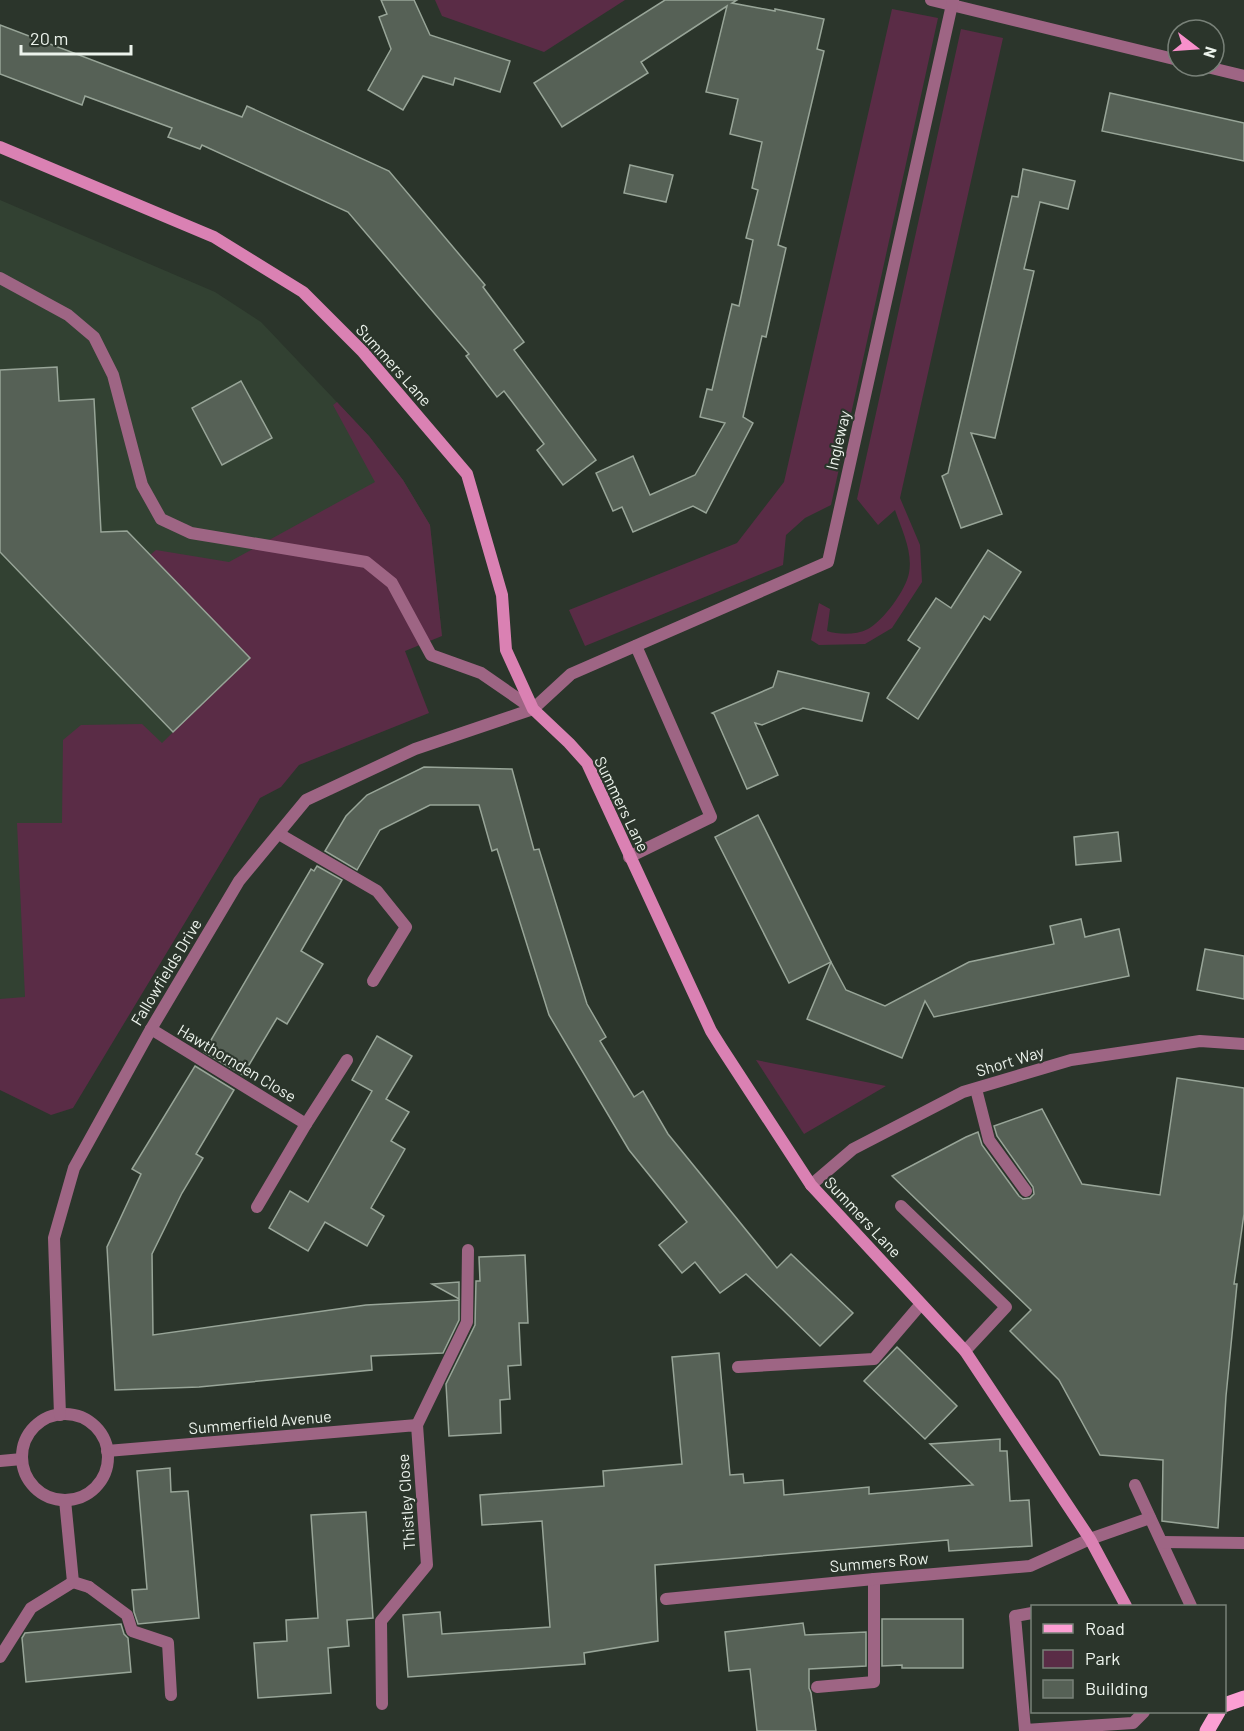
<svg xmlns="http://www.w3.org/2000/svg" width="1244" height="1731" viewBox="0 0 1244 1731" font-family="Barlow,sans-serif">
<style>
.built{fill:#324132}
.green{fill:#5a2c46}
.building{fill:#566156;stroke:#98a598;stroke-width:1.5}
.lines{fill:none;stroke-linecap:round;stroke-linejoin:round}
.lane{stroke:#9e6584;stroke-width:12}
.street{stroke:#9e6584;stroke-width:12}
.secondary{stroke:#da81b3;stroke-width:12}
.primary{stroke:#fc9fd3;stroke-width:15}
.labels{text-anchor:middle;stroke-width:4.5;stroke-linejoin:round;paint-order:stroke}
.street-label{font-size:16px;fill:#ecf3ec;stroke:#2b352b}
</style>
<rect width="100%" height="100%" fill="#2b352b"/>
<path class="built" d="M 0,200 L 215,292 L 261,322 L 369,436 L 403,480 L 430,525 L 442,636 L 415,600 L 266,709 L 0,1082 Z"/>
<g class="green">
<path d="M 435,0 L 625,0 L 544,52 L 442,16 Z"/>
<path d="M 892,9 L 938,18 L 831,505 L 805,518 L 786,535 L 783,565 L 585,646 L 569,610 L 737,543 L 784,482 Z"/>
<path d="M 961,29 L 1003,38 L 900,498 L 920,545 L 922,582 L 892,628 L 865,644 L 819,645 L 811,640 L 819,603 L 830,609 L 827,631 C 839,635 856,635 868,629 C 883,621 906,590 909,573 C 913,552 902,530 895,510 L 878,525 L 857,499 Z"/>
<path d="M 337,402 L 369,436 L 403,480 L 430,525 L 442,636 L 405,651 L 429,713 L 299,765 L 281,787 L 260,798 L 73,1108 L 51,1115 L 0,1090 L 0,999 L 25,997 L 17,823 L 62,823 L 63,740 L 81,725 L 142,724 L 162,743 L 249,658 L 150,555 L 156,550 L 229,562 L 375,482 L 333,405 Z"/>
<path d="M 756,1060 L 886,1086 L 804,1134 Z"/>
</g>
<g class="building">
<path d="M 381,0 L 414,0 L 430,35 L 510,61 L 500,92 L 455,78 L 453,85 L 423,76 L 403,110 L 368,90 L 391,49 L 379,17 L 387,14 Z"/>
<path d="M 665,0 L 737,0 L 732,3 L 775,11 L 775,9 L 824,19 L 817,49 L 824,51 L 778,245 L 786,248 L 776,292 L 766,337 L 762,336 L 743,417 L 753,423 L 706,513 L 693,506 L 633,532 L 622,507 L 613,511 L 596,473 L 633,456 L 650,495 L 695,475 L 725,423 L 700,417 L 707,389 L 712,390 L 732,304 L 739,306 L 753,240 L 746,238 L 758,190 L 752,188 L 762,142 L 730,134 L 738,99 L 706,92 L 727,6 L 641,62 L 648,73 L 562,127 L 534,83 Z"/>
<path d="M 0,25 L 242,117 L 247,106 L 389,171 L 485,285 L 483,287 L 524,342 L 514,350 L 596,460 L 563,485 L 537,450 L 544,444 L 504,391 L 497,397 L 466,356 L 469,354 L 348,212 L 202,145 L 200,149 L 168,137 L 172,128 L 85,96 L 82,105 L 0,74 Z"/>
<path d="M 1110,93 L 1244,123 L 1244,161 L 1102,131 Z"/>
<path d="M 630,165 L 673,175 L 666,202 L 624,193 Z"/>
<path d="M 1023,169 L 1075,181 L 1068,209 L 1040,202 L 1024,269 L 1034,271 L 995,438 L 971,433 L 1002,514 L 961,528 L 942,476 L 948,473 L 1012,196 L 1018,197 Z"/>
<path d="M 57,367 L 59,401 L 94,399 L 101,532 L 127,531 L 250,658 L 173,732 L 0,552 L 0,370 Z"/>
<path d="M 241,381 L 272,438 L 222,465 L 192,408 Z"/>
<path d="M 988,550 L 1021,572 L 990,620 L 984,616 L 918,719 L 887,698 L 920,648 L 908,640 L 936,598 L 951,608 Z"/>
<path d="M 778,671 L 869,693 L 862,721 L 803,708 L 762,725 L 755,723 L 778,775 L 747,789 L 714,714 L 712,713 L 773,687 Z"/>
<path d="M 424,767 L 512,769 L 534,850 L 539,849 L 587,1004 L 606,1037 L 600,1041 L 634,1097 L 643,1091 L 668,1134 L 777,1268 L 791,1254 L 853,1313 L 820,1346 L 746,1274 L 720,1293 L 695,1262 L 682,1273 L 659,1245 L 687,1222 L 629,1150 L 549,1015 L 497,849 L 492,851 L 479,805 L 430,805 L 380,830 L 357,870 L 325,851 L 346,816 L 367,795 Z"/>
<path d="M 758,815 L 831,962 L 789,983 L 715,837 Z"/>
<path d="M 1118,832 L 1121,861 L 1076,865 L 1074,837 Z"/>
<path d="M 317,866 L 342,880 L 301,951 L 323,964 L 287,1024 L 277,1018 L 243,1075 L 204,1052 L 311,869 L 314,871 Z"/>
<path d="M 1081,919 L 1085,937 L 1119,929 L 1129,976 L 934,1017 L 925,1001 L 902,1058 L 807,1019 L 831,962 L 846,990 L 885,1006 L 969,962 L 1054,944 L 1050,926 Z"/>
<path d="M 1205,949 L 1244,956 L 1244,999 L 1197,990 Z"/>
<path d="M 377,1036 L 412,1056 L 386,1099 L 409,1112 L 391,1141 L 405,1149 L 371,1208 L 384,1216 L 367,1246 L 325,1222 L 308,1251 L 269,1228 L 290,1191 L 308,1202 L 372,1091 L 352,1080 Z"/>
<path d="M 195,1066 L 234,1090 L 196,1154 L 203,1158 L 182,1193 L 152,1254 L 153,1335 L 366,1305 L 459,1300 L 459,1320 L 443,1353 L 371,1356 L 372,1370 L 199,1387 L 115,1390 L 107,1247 L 141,1174 L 132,1169 Z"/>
<path d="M 1177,1078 L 1244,1088 L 1244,1214 L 1234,1284 L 1237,1284 L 1226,1396 L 1218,1528 L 1162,1521 L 1163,1460 L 1100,1455 L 1059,1380 L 1010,1331 L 1031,1310 L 892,1176 L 966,1137 L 978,1132 L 982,1145 L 1019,1196 L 1023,1199 L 1030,1198 L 1034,1194 L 1033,1187 L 997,1136 L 994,1126 L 1042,1109 L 1082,1184 L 1160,1195 Z"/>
<path d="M 525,1255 L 528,1323 L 519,1323 L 521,1365 L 508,1366 L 510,1399 L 500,1400 L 501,1433 L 449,1436 L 446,1384 L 475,1325 L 476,1281 L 480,1281 L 479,1257 Z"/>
<path d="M 459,1282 L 459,1299 L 432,1284 Z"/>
<path d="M 897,1347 L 957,1406 L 925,1439 L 864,1381 Z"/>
<path d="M 719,1353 L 730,1475 L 743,1474 L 744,1483 L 783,1480 L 784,1495 L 869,1487 L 869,1494 L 973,1485 L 930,1444 L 1000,1439 L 1000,1451 L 1007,1451 L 1010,1501 L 1029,1500 L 1032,1546 L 949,1551 L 948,1540 L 655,1565 L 658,1641 L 584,1653 L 585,1664 L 408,1677 L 403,1615 L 440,1612 L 442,1634 L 550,1627 L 542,1521 L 482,1525 L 480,1495 L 604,1486 L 603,1471 L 682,1464 L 672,1357 Z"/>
<path d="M 170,1468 L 171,1492 L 188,1491 L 199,1618 L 138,1624 L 134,1612 L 132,1590 L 147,1589 L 137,1471 Z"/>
<path d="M 366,1512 L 373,1618 L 347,1620 L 349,1646 L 328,1648 L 331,1693 L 258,1698 L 254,1643 L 287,1641 L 286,1620 L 318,1618 L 311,1515 Z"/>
<path d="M 882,1619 L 963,1619 L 963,1668 L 902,1668 L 902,1665 L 882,1666 Z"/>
<path d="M 803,1623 L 805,1635 L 866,1632 L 866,1666 L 809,1669 L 809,1688 L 811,1693 L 816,1731 L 757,1731 L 750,1669 L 729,1671 L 725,1632 Z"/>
<path d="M 121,1624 L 124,1634 L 128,1638 L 131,1672 L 26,1682 L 22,1638 L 25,1633 Z"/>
</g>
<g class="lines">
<g class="lane">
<path d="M 0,278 L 68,315 L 94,337 L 113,375 L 142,485 L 161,519 L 191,533 L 366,562 L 392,583 L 431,655 L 481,673 L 533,709"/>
<path d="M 279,834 L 377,891 L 406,927 L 373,981"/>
<path d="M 629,857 L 711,817 L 636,646"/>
<path d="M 976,1089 L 989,1140 L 1026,1191"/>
<path d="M 901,1206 L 1006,1307 L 965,1351"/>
<path d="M 738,1367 L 874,1359 L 921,1304"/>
<path d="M 417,1425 L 467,1322 L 468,1250"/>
<path d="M 1135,1485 L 1191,1606"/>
<path d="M 1090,1539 L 1150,1518"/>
<path d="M 1162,1542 L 1244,1543"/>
<path d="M 89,1587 L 127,1615 L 132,1631 L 168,1643 L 171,1695"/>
<path d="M 1032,1613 L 1015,1616 L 1025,1730 L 1133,1723 L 1144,1712"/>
<path d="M 0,1657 L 31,1608 L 73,1582"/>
<path d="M 817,1687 L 874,1682 L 874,1579"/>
</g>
<g class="street">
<path d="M 931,0 L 1178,60"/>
<path d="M 1203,66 L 1244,76"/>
<path d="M 151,1029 L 306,1124"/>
<path d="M 811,1185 L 853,1149 L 963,1092 L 1071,1060 L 1200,1041 L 1244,1044"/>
<path d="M 257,1207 L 306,1124 L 347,1060"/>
<circle cx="65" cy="1457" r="43"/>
<path d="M 60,1415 L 54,1238 L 74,1168 L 151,1029 L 239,881 L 306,800 L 415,749 L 533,709 L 571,674 L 828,562 L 953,0"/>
<path d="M 107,1451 L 417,1425 L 427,1565 L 381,1621 L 382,1704"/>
<path d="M 0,1461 L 22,1459"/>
<path d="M 65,1500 L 73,1582 L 89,1587"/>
<path d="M 666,1599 L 874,1579 L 1030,1566 L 1090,1539"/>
</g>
<path class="secondary" d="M 0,147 L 214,237 L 303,292 L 363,352 L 467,474 L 502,595 L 506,650 L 533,709 L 569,743 L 587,763 L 711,1031 L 721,1047 L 811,1185 L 965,1351 L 1090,1539 L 1126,1606"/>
<g class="primary">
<path d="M 1224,1705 L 1244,1698"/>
<path d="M 1207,1731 L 1218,1712"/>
</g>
</g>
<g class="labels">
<g class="street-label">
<text transform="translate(394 365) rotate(48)" y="6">Summers Lane</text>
<text transform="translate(838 440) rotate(-77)" y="6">Ingleway</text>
<text transform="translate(622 804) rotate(64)" y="6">Summers Lane</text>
<text transform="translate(166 972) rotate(-59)" y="6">Fallowfields Drive</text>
<text transform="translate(1010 1061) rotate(-17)" y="6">Short Way</text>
<text transform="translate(237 1063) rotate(31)" y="6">Hawthornden Close</text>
<text transform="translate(863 1217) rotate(47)" y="6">Summers Lane</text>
<text transform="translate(260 1422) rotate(-5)" y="6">Summerfield Avenue</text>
<text transform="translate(406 1502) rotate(-94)" y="6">Thistley Close</text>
<text transform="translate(879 1562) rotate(-5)" y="6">Summers Row</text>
</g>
</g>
<rect x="1031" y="1605" width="195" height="108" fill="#2b352b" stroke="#788178" stroke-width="1.5"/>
<rect x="1043" y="1624" width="30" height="9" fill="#fc9fd3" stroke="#788178" stroke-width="1.5"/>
<text x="1085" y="1635" font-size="18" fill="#ecf3ec">Road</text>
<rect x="1043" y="1650" width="30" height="18" fill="#5a2c46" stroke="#788178" stroke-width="1.5"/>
<text x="1085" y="1665" font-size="18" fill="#ecf3ec">Park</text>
<rect x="1043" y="1680" width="30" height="18" fill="#566156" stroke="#788178" stroke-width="1.5"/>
<text x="1085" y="1695" font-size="18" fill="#ecf3ec">Building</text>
<g transform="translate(1196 48) rotate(107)"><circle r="28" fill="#2b352b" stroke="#788178" stroke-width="1.5"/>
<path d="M0-4.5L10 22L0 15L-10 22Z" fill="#f890cb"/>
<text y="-9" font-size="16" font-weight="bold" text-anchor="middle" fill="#ecf3ec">N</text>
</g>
<path d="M21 45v9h110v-9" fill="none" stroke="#ecf3ec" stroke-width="3"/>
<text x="30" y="45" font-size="18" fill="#ecf3ec" stroke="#2b352b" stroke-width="4.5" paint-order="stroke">20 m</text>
</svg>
